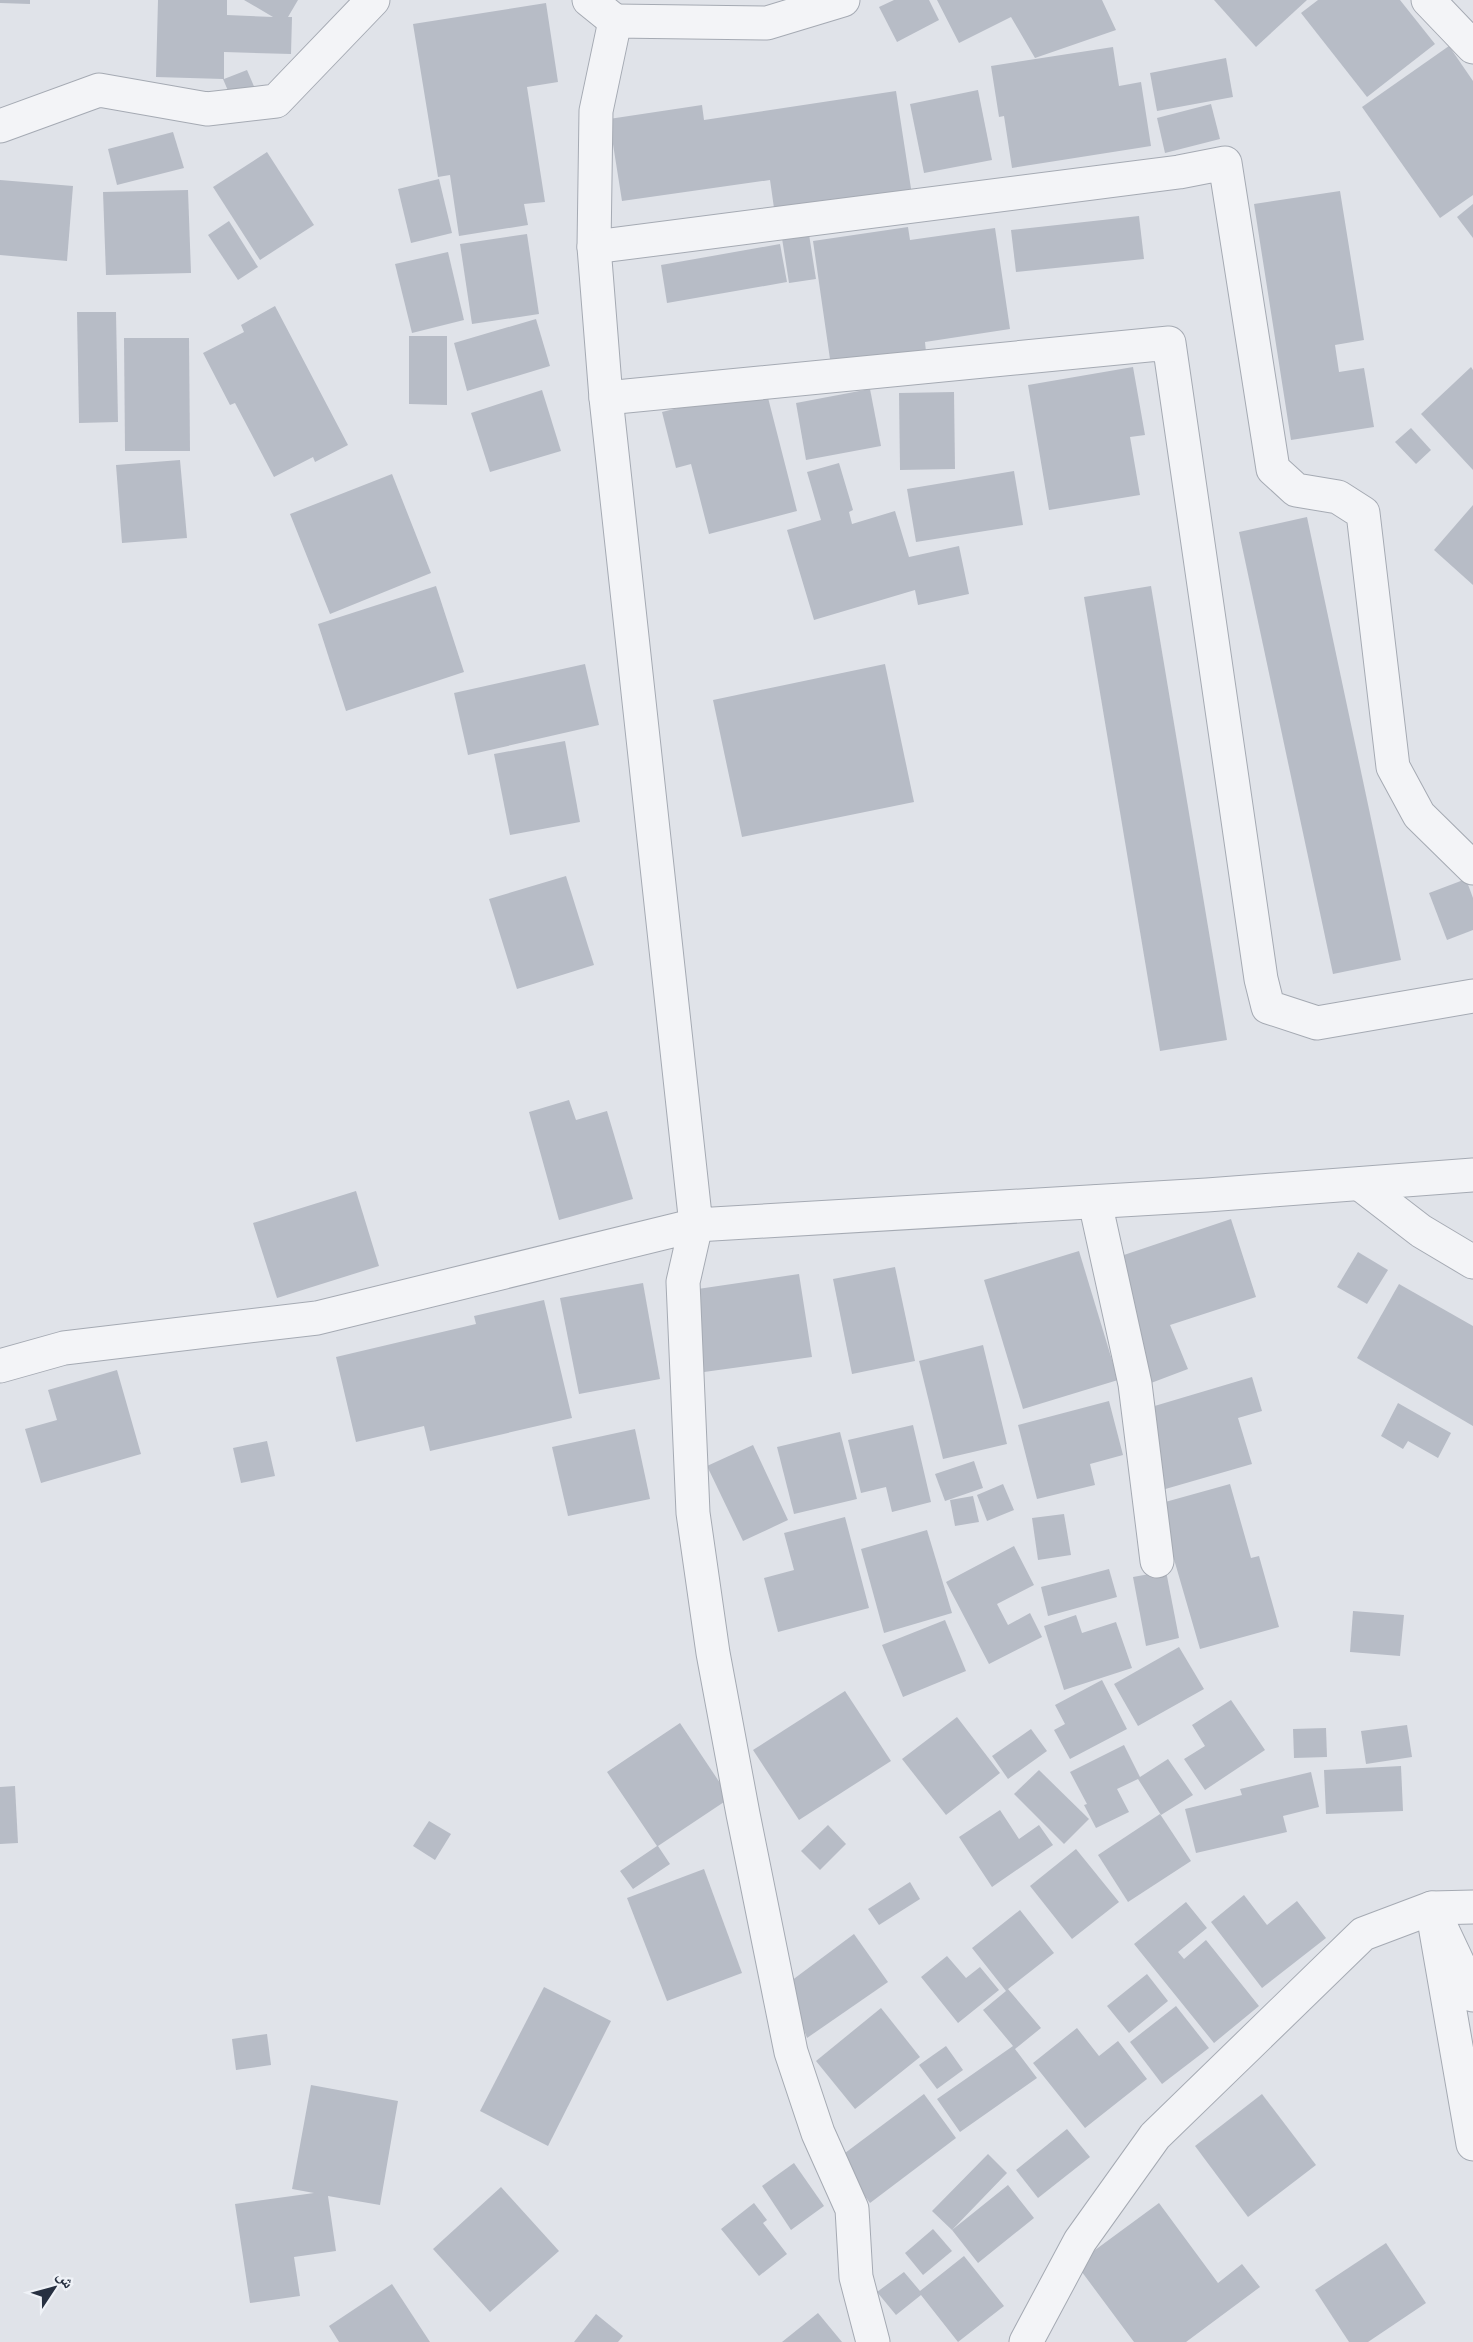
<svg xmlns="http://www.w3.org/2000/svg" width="1473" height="2342" viewBox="0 0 1473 2342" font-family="'IBM Plex Sans','Noto Naskh Arabic',sans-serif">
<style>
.building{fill:#b7bcc6}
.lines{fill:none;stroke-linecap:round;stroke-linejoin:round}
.minor-casing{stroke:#a5aab3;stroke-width:35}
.minor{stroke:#f3f4f7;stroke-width:33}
</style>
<rect width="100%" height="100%" fill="#e0e3e9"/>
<g class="building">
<path d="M 0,0 L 30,0 L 30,4 L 0,3 Z"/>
<path d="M 158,0 L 227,0 L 227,15 L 273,17 L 244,0 L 298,0 L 288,17 L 292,17 L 291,54 L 224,52 L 224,79 L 247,70 L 256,91 L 232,100 L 223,79 L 156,77 Z"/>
<path d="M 894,0 L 929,0 L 939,20 L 897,42 L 879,7 Z"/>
<path d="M 937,0 L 1102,0 L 1116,30 L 1035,58 L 1011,17 L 959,43 Z"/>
<path d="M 1214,0 L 1307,0 L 1256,47 Z"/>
<path d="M 1318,0 L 1400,0 L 1435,44 L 1367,97 L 1301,13 Z"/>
<path d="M 546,3 L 558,82 L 527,87 L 545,202 L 524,204 L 528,225 L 459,236 L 450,175 L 438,177 L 413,24 Z"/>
<path d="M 1449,46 L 1473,81 L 1473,195 L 1440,218 L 1362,107 Z"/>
<path d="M 1113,47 L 1119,86 L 1141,82 L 1151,146 L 1012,168 L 1004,116 L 999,117 L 991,66 Z"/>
<path d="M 1226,58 L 1233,97 L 1157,111 L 1150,73 Z"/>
<path d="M 978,90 L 992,160 L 924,173 L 910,104 Z"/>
<path d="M 896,91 L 912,195 L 775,215 L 770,180 L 622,201 L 609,119 L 702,105 L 704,120 Z"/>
<path d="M 1211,104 L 1220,139 L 1165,153 L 1157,118 Z"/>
<path d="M 173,132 L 184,168 L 117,185 L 108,149 Z"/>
<path d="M 267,152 L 314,225 L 260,260 L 213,187 Z"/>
<path d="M 439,179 L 452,233 L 411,243 L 398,189 Z"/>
<path d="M 0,180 L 73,186 L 67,261 L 0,255 Z"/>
<path d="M 188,190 L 191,273 L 106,275 L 103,192 Z"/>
<path d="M 1340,191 L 1364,340 L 1335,345 L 1339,372 L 1364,368 L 1374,427 L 1291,440 L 1254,204 Z"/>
<path d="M 1473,204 L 1473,238 L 1457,217 Z"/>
<path d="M 1139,216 L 1144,259 L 1016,272 L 1011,230 Z"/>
<path d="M 229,221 L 258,267 L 238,280 L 208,235 Z"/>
<path d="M 908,227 L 910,240 L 995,228 L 1010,329 L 925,342 L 926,352 L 831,366 L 813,241 Z"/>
<path d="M 808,228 L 816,279 L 789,283 L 781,232 Z"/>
<path d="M 527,234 L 539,314 L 472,324 L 460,244 Z"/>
<path d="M 780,244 L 787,282 L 667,303 L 661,265 Z"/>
<path d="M 448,252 L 464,320 L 412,333 L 395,264 Z"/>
<path d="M 275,306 L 348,445 L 315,462 L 313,457 L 274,477 L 235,403 L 230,405 L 203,353 L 244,332 L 241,325 Z"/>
<path d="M 77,312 L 116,312 L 118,422 L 79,423 Z"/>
<path d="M 536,319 L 550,366 L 467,391 L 454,343 Z"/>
<path d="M 409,336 L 447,336 L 447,405 L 409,404 Z"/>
<path d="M 124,338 L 189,338 L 190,451 L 125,451 Z"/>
<path d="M 1133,367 L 1145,435 L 1130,437 L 1140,495 L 1049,510 L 1028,385 Z"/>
<path d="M 1471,367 L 1473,370 L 1473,470 L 1421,414 Z"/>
<path d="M 765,386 L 797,511 L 709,534 L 691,464 L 676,468 L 662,412 Z"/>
<path d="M 870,389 L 881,446 L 806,460 L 796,403 Z"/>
<path d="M 542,390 L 561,451 L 490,472 L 471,413 Z"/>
<path d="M 954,392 L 955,469 L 900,470 L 899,393 Z"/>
<path d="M 1411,428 L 1431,450 L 1416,464 L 1395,442 Z"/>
<path d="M 180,460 L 187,538 L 122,543 L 116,465 Z"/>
<path d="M 839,463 L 853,510 L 849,512 L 852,524 L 895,511 L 909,557 L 959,546 L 969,594 L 918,605 L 915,590 L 814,620 L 787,530 L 821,520 L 807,472 Z"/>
<path d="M 1014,471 L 1023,525 L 916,542 L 907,489 Z"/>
<path d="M 392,474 L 431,573 L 330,614 L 290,514 Z"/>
<path d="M 1473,505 L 1473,585 L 1434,550 Z"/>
<path d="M 1307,517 L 1401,960 L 1333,974 L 1239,532 Z"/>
<path d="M 436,586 L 464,672 L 346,711 L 318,624 Z"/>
<path d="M 1151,586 L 1227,1040 L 1160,1051 L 1084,597 Z"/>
<path d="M 585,664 L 599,725 L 468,755 L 454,693 Z"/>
<path d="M 885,664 L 914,802 L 742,837 L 713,700 Z"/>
<path d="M 565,741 L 580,822 L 510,835 L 494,754 Z"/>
<path d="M 566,876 L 594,965 L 517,989 L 489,899 Z"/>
<path d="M 1466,879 L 1473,898 L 1473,930 L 1447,940 L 1429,893 Z"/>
<path d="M 569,1100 L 576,1120 L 607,1111 L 633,1199 L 559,1220 L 529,1112 Z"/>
<path d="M 356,1191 L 379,1266 L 277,1298 L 253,1223 Z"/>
<path d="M 1231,1219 L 1256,1297 L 1170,1325 L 1188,1369 L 1151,1383 L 1109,1260 Z"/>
<path d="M 1079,1251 L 1118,1380 L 1023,1409 L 984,1280 Z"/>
<path d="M 1358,1252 L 1388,1270 L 1367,1304 L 1337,1287 Z"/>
<path d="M 895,1267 L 915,1361 L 852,1374 L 833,1279 Z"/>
<path d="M 799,1274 L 812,1357 L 704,1372 L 691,1290 Z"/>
<path d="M 643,1283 L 660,1379 L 579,1394 L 560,1298 Z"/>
<path d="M 1399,1284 L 1473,1326 L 1473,1426 L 1357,1358 Z"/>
<path d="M 544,1300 L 572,1418 L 430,1451 L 424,1426 L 356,1442 L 336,1357 L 476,1324 L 474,1316 Z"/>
<path d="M 983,1345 L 1007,1444 L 943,1459 L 919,1361 Z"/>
<path d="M 117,1370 L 141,1454 L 41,1483 L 25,1429 L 57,1420 L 48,1390 Z"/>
<path d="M 1252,1377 L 1262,1411 L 1238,1418 L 1252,1464 L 1155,1492 L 1131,1413 Z"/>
<path d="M 1109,1401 L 1123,1455 L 1090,1464 L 1095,1485 L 1037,1499 L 1018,1425 Z"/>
<path d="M 1398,1403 L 1451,1433 L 1438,1458 L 1408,1441 L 1403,1449 L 1381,1436 Z"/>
<path d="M 913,1425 L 931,1502 L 892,1512 L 886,1487 L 861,1493 L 848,1440 Z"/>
<path d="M 635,1429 L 650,1499 L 568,1516 L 552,1447 Z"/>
<path d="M 840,1432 L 857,1499 L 794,1514 L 777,1447 Z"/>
<path d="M 267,1441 L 275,1476 L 241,1483 L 233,1448 Z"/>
<path d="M 753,1445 L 788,1520 L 743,1541 L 707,1466 Z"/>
<path d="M 974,1461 L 983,1488 L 945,1501 L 935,1474 Z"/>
<path d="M 1003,1484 L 1014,1510 L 987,1521 L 977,1495 Z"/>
<path d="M 1230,1484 L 1251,1558 L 1259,1556 L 1279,1627 L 1200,1649 L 1158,1504 Z"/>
<path d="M 973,1496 L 979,1522 L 955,1526 L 950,1500 Z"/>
<path d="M 1064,1514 L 1071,1555 L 1038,1560 L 1032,1518 Z"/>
<path d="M 845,1517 L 869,1608 L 778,1632 L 764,1578 L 794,1570 L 784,1533 Z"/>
<path d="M 927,1530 L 952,1613 L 884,1633 L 861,1549 Z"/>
<path d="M 1014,1546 L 1034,1585 L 997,1604 L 1008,1625 L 1030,1613 L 1042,1637 L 989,1664 L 946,1582 Z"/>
<path d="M 1109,1569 L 1117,1597 L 1048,1616 L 1041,1587 Z"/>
<path d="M 1166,1571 L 1179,1638 L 1146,1646 L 1133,1577 Z"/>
<path d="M 1353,1611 L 1404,1615 L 1400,1656 L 1350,1652 Z"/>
<path d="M 1076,1615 L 1082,1633 L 1116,1622 L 1132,1668 L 1064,1690 L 1044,1626 Z"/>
<path d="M 945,1620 L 966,1671 L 903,1697 L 882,1645 Z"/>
<path d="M 1179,1647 L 1204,1689 L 1138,1726 L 1114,1684 Z"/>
<path d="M 1102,1680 L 1127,1729 L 1070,1759 L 1054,1730 L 1065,1724 L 1055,1705 Z"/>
<path d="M 845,1691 L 891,1761 L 799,1820 L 753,1750 Z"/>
<path d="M 1231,1700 L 1265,1750 L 1205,1790 L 1184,1759 L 1205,1746 L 1192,1725 Z"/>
<path d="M 957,1717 L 1000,1773 L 946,1815 L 902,1759 Z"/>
<path d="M 680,1723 L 730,1798 L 658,1846 L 670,1864 L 633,1889 L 620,1871 L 657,1846 L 607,1772 Z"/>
<path d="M 1407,1725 L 1412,1757 L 1366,1764 L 1361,1731 Z"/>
<path d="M 1326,1728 L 1327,1757 L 1294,1758 L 1293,1729 Z"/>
<path d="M 1031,1729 L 1047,1751 L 1008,1779 L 992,1756 Z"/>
<path d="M 1124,1745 L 1140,1777 L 1168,1759 L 1193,1795 L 1161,1815 L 1138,1779 L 1117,1789 L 1129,1812 L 1096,1828 L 1084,1805 L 1087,1804 L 1070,1772 Z"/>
<path d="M 1401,1766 L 1403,1811 L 1326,1814 L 1324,1770 Z"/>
<path d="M 1039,1770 L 1089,1819 L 1064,1844 L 1014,1794 Z"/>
<path d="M 1311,1772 L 1319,1807 L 1283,1816 L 1287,1832 L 1196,1853 L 1185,1809 L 1242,1795 L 1240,1789 Z"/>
<path d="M 15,1786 L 18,1843 L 0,1844 L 0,1787 Z"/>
<path d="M 1000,1810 L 1019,1839 L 1039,1825 L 1053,1845 L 992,1887 L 959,1837 Z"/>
<path d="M 1160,1814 L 1191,1861 L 1128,1902 L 1098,1855 Z"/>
<path d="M 429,1821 L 451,1834 L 435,1860 L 413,1846 Z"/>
<path d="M 828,1825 L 846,1844 L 820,1870 L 801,1851 Z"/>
<path d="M 1076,1849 L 1119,1902 L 1072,1939 L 1030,1886 Z"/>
<path d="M 704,1869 L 742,1973 L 667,2001 L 627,1898 Z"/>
<path d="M 910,1882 L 920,1899 L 879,1925 L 868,1909 Z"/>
<path d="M 1244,1895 L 1267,1925 L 1297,1901 L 1326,1938 L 1262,1988 L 1211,1922 Z"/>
<path d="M 1186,1902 L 1207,1928 L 1178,1952 L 1184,1959 L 1206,1940 L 1259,2006 L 1214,2043 L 1134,1944 Z"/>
<path d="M 1020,1910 L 1054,1953 L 1008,1989 L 1041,2028 L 1015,2049 L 1037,2078 L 960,2132 L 937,2099 L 1013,2046 L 983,2010 L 1006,1991 L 972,1948 Z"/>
<path d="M 854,1934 L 888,1982 L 807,2038 L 787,1984 Z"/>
<path d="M 947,1956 L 966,1978 L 980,1967 L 999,1990 L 958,2023 L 921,1977 Z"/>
<path d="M 1147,1974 L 1168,2001 L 1129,2033 L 1107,2006 Z"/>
<path d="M 544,1987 L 611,2021 L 548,2146 L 480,2111 Z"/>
<path d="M 1176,2006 L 1209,2048 L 1162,2084 L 1130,2042 Z"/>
<path d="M 881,2008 L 920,2057 L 855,2109 L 816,2061 Z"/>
<path d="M 1077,2028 L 1099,2056 L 1118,2041 L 1147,2079 L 1085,2128 L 1033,2063 Z"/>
<path d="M 267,2034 L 271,2065 L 236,2070 L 232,2039 Z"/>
<path d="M 946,2046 L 963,2070 L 937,2089 L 919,2065 Z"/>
<path d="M 311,2085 L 398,2101 L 380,2205 L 328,2196 L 336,2251 L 294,2257 L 300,2296 L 250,2303 L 235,2204 L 314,2193 L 292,2189 Z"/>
<path d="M 924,2094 L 956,2138 L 870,2203 L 837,2159 Z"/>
<path d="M 1262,2094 L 1316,2165 L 1248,2217 L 1195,2146 Z"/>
<path d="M 1067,2129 L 1090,2157 L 1038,2198 L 1016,2170 Z"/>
<path d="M 988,2154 L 1007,2173 L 952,2230 L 1008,2185 L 1034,2218 L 978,2263 L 952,2230 L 932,2211 Z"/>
<path d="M 794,2163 L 824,2206 L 791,2230 L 762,2186 Z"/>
<path d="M 501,2187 L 559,2251 L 490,2312 L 433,2249 Z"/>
<path d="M 754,2203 L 767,2220 L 763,2223 L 787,2254 L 759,2276 L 721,2229 Z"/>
<path d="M 1159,2203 L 1218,2283 L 1242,2264 L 1260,2287 L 1186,2342 L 1134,2342 L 1076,2264 Z"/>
<path d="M 933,2229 L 952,2251 L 923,2275 L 905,2253 Z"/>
<path d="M 1386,2243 L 1426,2303 L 1368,2342 L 1349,2342 L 1315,2290 Z"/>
<path d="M 964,2256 L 1004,2306 L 958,2342 L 921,2295 L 896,2315 L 877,2292 L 904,2272 L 920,2291 Z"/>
<path d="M 392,2284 L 430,2342 L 339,2342 L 329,2326 Z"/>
<path d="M 818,2313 L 842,2342 L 782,2342 Z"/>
<path d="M 596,2314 L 623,2336 L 618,2342 L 574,2342 Z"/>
</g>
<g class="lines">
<defs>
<g id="minor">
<path d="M 589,0 L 615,21"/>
<path d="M 843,0 L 767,23 L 615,21 L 596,111 L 594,247 L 606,398 L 696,1225 L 1207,1195 L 1473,1175"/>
<path d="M 1428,0 L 1473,47"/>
<path d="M 0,126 L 99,90 L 207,109 L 276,101 L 373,0"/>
<path d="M 594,247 L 1179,172 L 1225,163 L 1273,469 L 1296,490 L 1338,497 L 1363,513 L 1393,767 L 1419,815 L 1473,868"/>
<path d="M 606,398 L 1169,343 L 1261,979 L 1268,1007 L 1317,1023 L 1473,996"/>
<path d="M 1360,1184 L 1421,1231 L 1473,1262"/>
<path d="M 1095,1202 L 1135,1384 L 1157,1561"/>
<path d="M 0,1366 L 64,1348 L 317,1318 L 696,1225 L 683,1282 L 693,1513 L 713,1653 L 743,1814 L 791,2052 L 818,2133 L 852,2209 L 856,2277 L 873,2342"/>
<path d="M 1473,1995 L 1432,1908 L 1473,2144"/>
<path d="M 1026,2342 L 1080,2241 L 1155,2136 L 1363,1934 L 1432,1908 L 1473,1907"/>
</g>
</defs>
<use href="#minor" class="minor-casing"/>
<use href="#minor" class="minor"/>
</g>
<g transform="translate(54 2288) rotate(54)" stroke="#eff2f7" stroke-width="4.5" paint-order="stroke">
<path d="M0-4.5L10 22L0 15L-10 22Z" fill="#273041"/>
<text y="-9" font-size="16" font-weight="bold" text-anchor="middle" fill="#273041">ش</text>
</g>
</svg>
